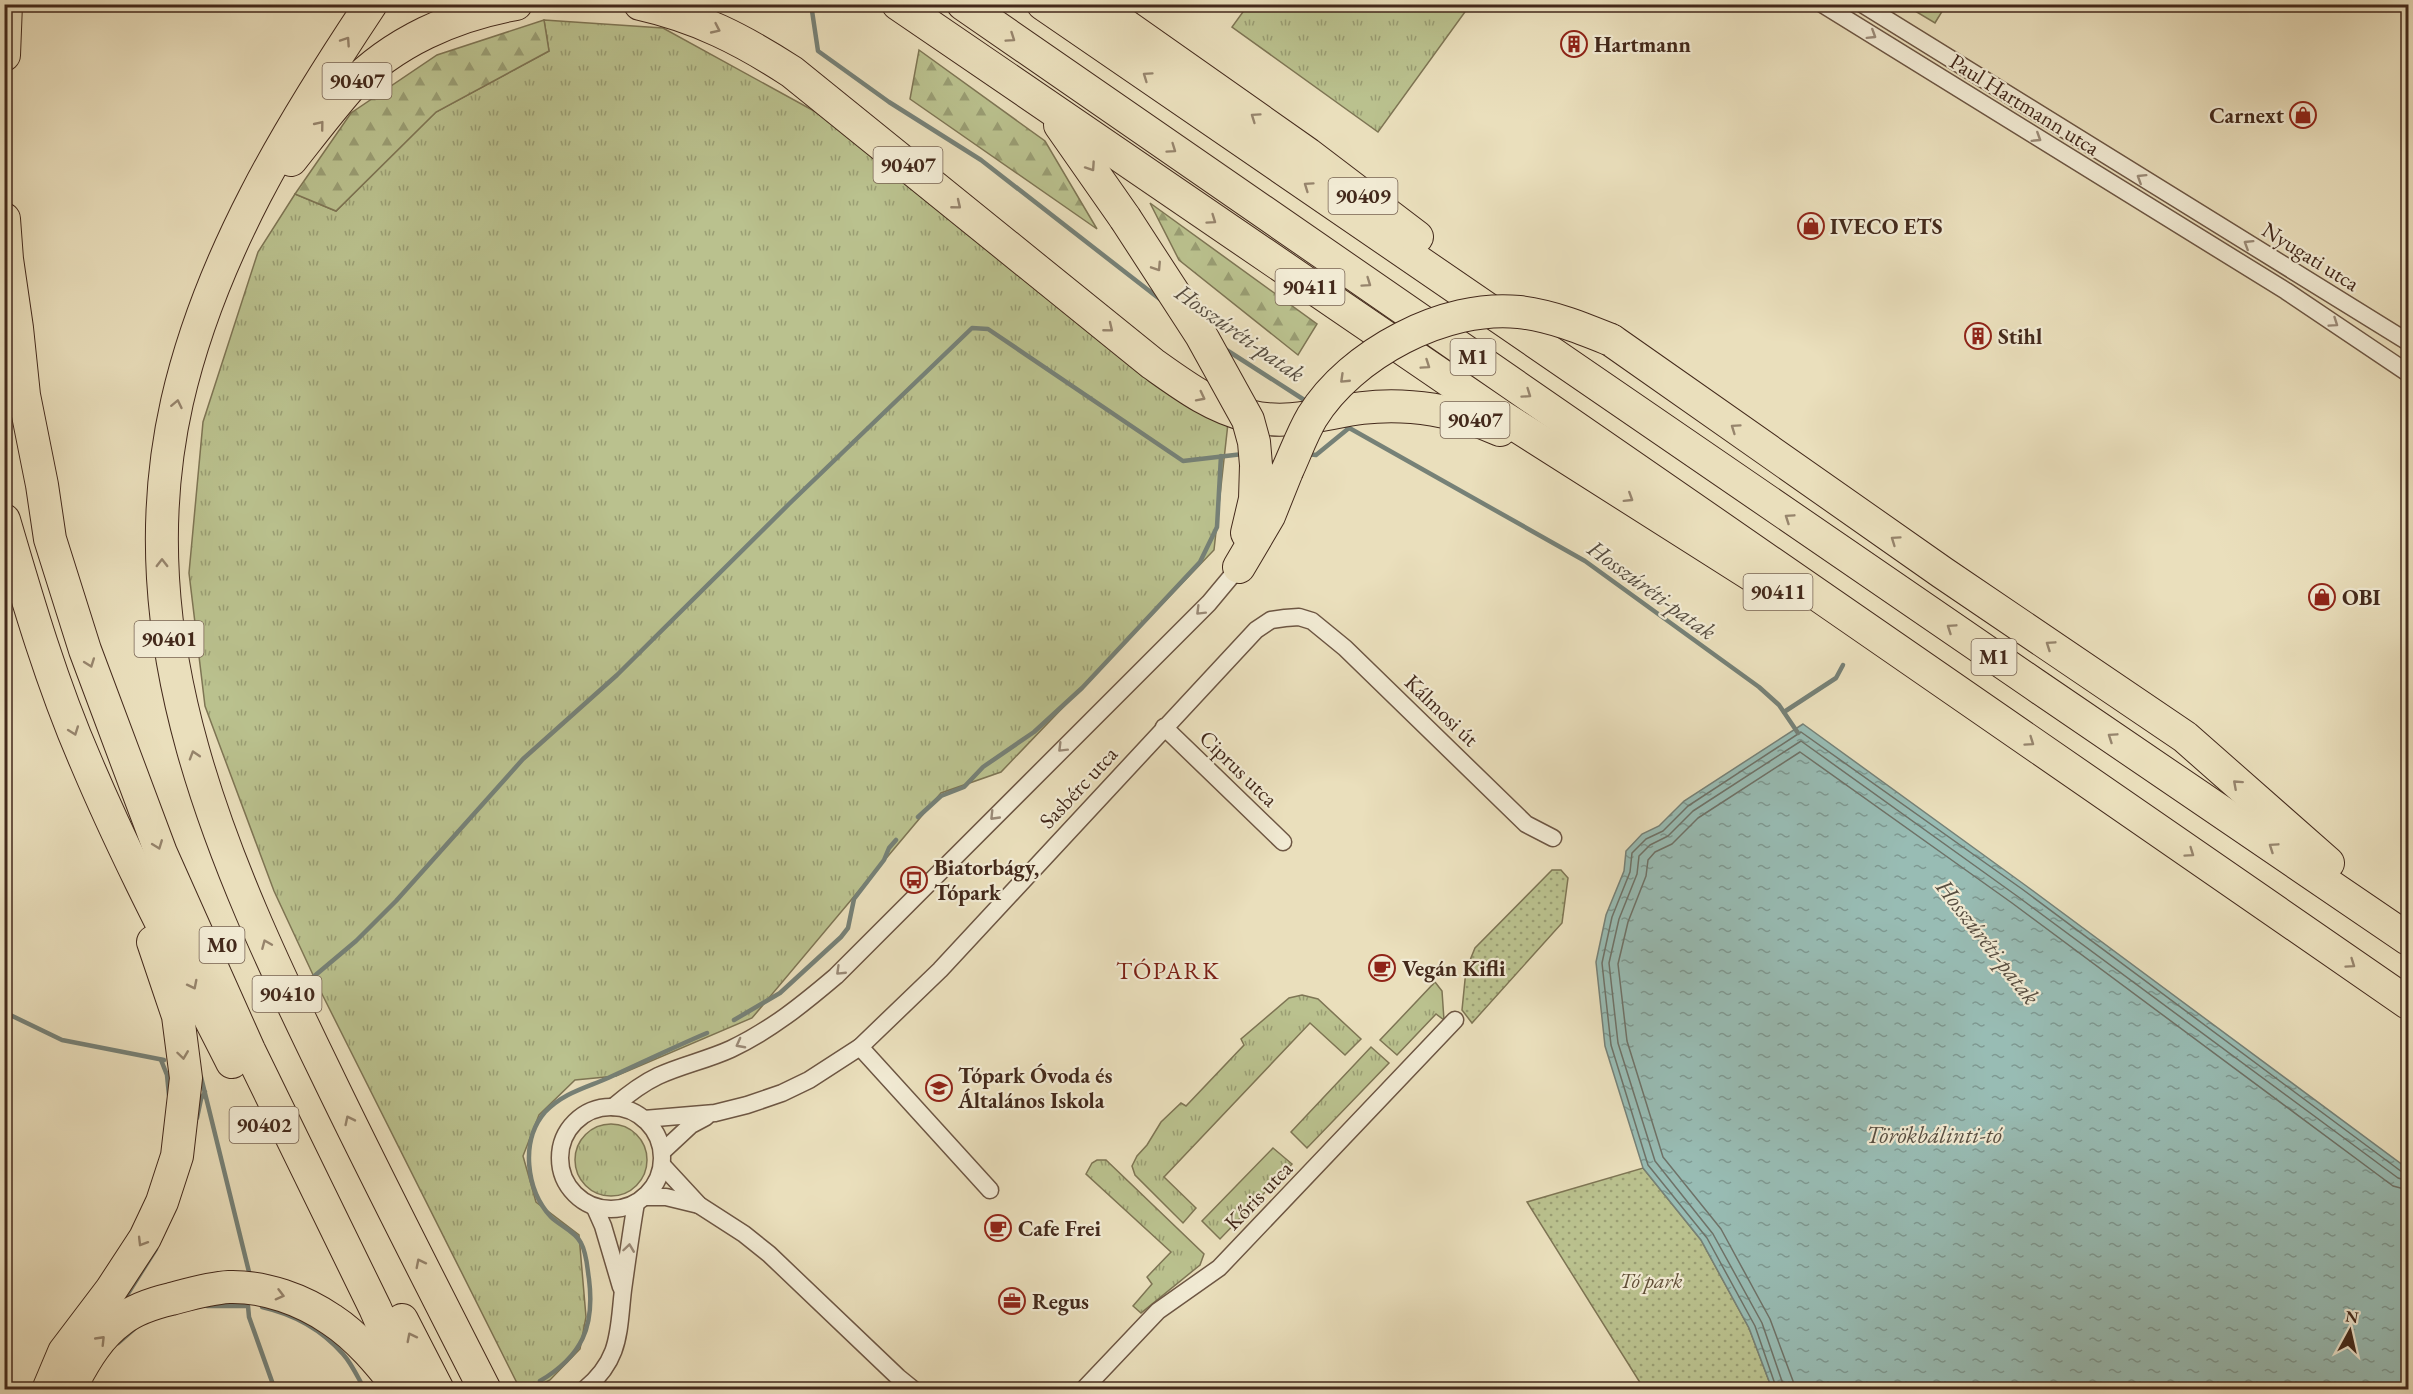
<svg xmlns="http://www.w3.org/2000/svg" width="2413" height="1394" viewBox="0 0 2413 1394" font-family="'EB Garamond',serif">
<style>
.grass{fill:url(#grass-tufts);stroke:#7e7554;stroke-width:1.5}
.forest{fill:url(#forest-firs);stroke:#7e7554;stroke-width:1.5}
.park{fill:url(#park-dots);stroke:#7e7554;stroke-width:1.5}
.water{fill:url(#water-ripples);stroke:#768177;stroke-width:1.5}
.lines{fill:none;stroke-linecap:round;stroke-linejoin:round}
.shore{stroke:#6e7268;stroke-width:1.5}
.stream{stroke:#768177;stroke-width:4.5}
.street-casing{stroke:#6d5643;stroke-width:19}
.highway-casing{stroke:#43291b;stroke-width:34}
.street{stroke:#f1ead3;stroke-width:16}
.highway{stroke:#eadfbc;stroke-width:32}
.highway-bridge-casing{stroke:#43291b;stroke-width:34;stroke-linecap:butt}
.highway-bridge{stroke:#eadfbc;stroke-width:32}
.oneway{stroke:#96846c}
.oneway2{stroke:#9a8a77}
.labels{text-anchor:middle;stroke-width:4.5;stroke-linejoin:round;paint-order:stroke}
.shield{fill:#f1ead3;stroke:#776352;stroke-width:1.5}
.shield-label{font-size:21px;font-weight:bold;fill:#43291b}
.poi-label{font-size:22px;font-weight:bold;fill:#43291b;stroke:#f1ead3;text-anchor:start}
.street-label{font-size:22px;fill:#43291b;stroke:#f1ead3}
.park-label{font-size:22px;font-style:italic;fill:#614f38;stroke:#f1ead3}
.water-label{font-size:24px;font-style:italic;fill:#584e41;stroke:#f1ead3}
.neighbourhood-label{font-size:24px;letter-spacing:1.5px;fill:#7a1f14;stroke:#f1ead3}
</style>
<defs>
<pattern id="grass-tufts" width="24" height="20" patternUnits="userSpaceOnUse" patternTransform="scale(1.5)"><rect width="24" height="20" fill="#bac18e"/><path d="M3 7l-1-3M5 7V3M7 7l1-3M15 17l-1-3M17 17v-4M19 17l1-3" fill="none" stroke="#999d73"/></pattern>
<pattern id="forest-firs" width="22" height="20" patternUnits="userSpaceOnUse" patternTransform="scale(1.5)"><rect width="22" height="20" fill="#bac18e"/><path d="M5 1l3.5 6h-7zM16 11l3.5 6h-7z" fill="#999d73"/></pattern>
<pattern id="park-dots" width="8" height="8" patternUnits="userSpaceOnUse" patternTransform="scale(1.5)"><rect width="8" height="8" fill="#bac18e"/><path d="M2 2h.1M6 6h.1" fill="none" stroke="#999d73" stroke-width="1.8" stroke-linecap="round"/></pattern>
<pattern id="water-ripples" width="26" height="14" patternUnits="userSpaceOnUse" patternTransform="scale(1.5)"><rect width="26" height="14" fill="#98bcb4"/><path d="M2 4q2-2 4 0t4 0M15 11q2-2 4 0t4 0" fill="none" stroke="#7e9992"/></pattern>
</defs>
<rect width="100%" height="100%" fill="#eadfbc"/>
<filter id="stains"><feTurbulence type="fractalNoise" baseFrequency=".00333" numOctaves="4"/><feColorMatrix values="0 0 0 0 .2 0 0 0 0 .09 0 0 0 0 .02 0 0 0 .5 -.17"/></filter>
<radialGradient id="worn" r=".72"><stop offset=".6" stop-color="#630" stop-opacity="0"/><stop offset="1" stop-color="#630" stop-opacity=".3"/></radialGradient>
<g class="grass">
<path d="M 1248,5 L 1248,4 L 1470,5 L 1378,132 L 1232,27 Z"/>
<path d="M 544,20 L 663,28 L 825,117 L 1228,423 L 1214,550 L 1001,772 L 941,793 L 752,1018 L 616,1076 L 575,1080 L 539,1115 L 523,1156 L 536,1202 L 579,1235 L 586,1317 L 580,1349 L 550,1380 L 532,1389 L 520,1389 L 321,992 L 274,891 L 205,706 L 189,573 L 203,422 L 258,252 L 295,194 L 336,211 L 436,112 L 549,51 Z"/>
<path d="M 1435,982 L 1442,991 L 1444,1020 L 1436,1014 L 1397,1055 L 1380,1040 Z"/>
<path d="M 1302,995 L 1318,999 L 1361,1039 L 1345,1055 L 1310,1023 L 1164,1177 L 1196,1208 L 1183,1223 L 1135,1175 L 1132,1166 L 1137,1156 L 1147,1145 L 1161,1122 L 1181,1103 L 1186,1106 L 1244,1045 L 1241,1039 L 1289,998 Z"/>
<path d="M 1371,1047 L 1389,1063 L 1307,1148 L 1291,1132 Z"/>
<circle cx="611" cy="1160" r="36"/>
<path d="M 1273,1148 L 1292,1164 L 1220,1239 L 1202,1221 Z"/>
<path d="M 1097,1160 L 1106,1160 L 1204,1254 L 1200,1265 L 1141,1313 L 1133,1306 L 1152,1284 L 1147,1277 L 1171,1252 L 1086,1174 L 1092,1163 Z"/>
</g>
<g class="forest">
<path d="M 1905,5 L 1946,5 L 1935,23 Z"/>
<path d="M 544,20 L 549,51 L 436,112 L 336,211 L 295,194 L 351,113 L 437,55 Z"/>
<path d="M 919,50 L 1045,141 L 1097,229 L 910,99 Z"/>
<path d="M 1150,203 L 1317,324 L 1298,355 L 1179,260 Z"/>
</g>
<g class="park">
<path d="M 1552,870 L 1561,870 L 1568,878 L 1562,923 L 1472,1023 L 1462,1010 L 1466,970 L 1475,948 Z"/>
<path d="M 1643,1168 L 1701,1240 L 1749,1328 L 1772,1389 L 1644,1389 L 1527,1202 Z"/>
</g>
<path class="water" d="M 1803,724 L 2025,885 L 2408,1169 L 2408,1389 L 1772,1389 L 1749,1328 L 1701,1240 L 1643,1168 L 1605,1046 L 1596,962 L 1606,915 L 1624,871 L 1626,851 L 1642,834 L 1659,826 L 1684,801 Z"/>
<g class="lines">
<g class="shore">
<path d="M 1777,1390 L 1755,1326 L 1707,1238 L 1648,1165 L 1611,1045 L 1602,963 L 1612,917 L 1630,872 L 1632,853 L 1646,839 L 1663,831 L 1688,806 L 1801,732 L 2022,889 L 2402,1172 L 2408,1174"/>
<path d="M 1785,1390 L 1762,1323 L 1713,1234 L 1655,1161 L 1618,1043 L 1609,963 L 1619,919 L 1637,874 L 1639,856 L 1650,845 L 1668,836 L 1693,811 L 1801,741 L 2017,896 L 2398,1178 L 2408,1181"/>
<path d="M 1794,1390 L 1793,1381 L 1770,1319 L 1721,1229 L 1663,1157 L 1627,1041 L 1618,964 L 1628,922 L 1646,876 L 1648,860 L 1655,852 L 1672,844 L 1698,818 L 1800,752 L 2012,903 L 2393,1186 L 2408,1190"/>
</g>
<g class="stream">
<path d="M 811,4 L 818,51 L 889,102 L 981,160 L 1161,300"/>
<path d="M 1225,349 L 1309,403"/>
<path d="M 1344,425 L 1585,561 L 1759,687 L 1779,705 L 1798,733"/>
<path d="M 1306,454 L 1316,455 L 1349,428"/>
<path d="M 1784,712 L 1836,678 L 1843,665"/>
<path d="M 918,817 L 941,796 L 964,787 L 983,767 L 1034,732 L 1082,688 L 1200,562 L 1217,527 L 1221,456"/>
<path d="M 312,978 L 356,941 L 396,901 L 523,759 L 617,675 L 789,504 L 972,328 L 988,329 L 1183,461 L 1243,454"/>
<path d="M 4,1012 L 62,1040 L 164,1060"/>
<path d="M 734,1020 L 780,993 L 841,937 L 848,928 L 854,899 L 884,860 L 889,848 L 896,840"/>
<path d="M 161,1060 L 167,1075 L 169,1095"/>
<path d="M 201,1077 L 250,1276"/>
<path d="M 197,1118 L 201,1099 L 205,1092"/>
<path d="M 122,1303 L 156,1249"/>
<path d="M 207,1306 L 248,1306 L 249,1317 L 275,1390"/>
<path d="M 262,1307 C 293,1314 322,1330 343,1354 C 352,1364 358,1378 365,1390"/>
<path d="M 118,1343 L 134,1329"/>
<path d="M 540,1381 C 582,1356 595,1327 589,1279 C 587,1267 587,1254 581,1243 C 575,1231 560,1226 551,1217 C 526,1190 520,1141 545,1112 C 563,1093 585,1088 608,1078 C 641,1063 674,1047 707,1033"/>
<path d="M 534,1384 L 536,1390"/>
</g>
<defs>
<g id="street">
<path d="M 1822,4 L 2286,291 L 2408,373"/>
<path d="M 1862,4 L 2408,342"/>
<path d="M 1164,727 L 1283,842"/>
<path d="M 860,1047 L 990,1190"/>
<circle cx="611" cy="1158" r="51"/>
<path d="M 613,1107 C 627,1095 641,1084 658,1076 C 682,1065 707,1060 731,1049 C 771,1030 803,1004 836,976 L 1209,603 L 1239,567"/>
<path d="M 644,1119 L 715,1113 L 747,1105 L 782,1093 L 809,1080 L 860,1047 L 940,970 L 1256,630 L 1271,620 L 1285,618 L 1299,617 L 1312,621 L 1345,648 L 1526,824 L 1553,838"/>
<path d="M 662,1152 L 691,1125 L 706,1117"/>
<path d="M 662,1165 L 699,1205 L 744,1234 L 769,1254 L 898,1377 L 914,1390"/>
<path d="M 644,1197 L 666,1197 L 699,1205"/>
<path d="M 595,1208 L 603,1226 L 621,1287"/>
<path d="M 584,1390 C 621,1359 618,1333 623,1290 C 627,1261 631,1232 636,1203"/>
<path d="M 1083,1390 L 1158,1311 L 1219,1268 L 1455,1020"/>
</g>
<g id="highway">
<path d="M 371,4 C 289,127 210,257 177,402 C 123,642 223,862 326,1073 C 377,1179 431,1284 485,1390"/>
<path d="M 640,4 C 698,17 743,40 792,72 L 1153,364 C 1184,386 1212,407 1249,416 C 1288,426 1324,413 1362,408 C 1408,402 1459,411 1500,430"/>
<path d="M 898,4 L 1501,416 L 1761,581"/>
<path d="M 963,4 L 2408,1003"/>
<path d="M 1043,4 C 1498,317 1952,629 2408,939"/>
<path d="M 1095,4 L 1308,154 L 1417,237"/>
<path d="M 4,55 L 6,4"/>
<path d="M 1060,125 L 1125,218"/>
<path d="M 291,160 C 310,136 329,111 349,88 C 393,42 454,15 516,4"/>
<path d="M 4,219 L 7,259 L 17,328 L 24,395 L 42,485 L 50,539 L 85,650 L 161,853 L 249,1050 L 375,1308 L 411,1390"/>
<path d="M 1611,340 L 1943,573 L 2185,737 L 2328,863"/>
<path d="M 4,520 C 28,602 52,684 86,762 C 129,864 182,963 232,1062"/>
<path d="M 1247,533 L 1255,499 L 1256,465"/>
<path d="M 1239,567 L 1269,516 L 1287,471"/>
<path d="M 402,1320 L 438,1390"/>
<path d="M 74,1381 C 86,1358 100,1335 121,1320 C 135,1309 154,1303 171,1299 C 190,1294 210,1288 229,1287 C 265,1286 303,1300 332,1320 C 358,1337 380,1364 399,1388"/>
<path d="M 48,1390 L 64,1352 L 111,1290 L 145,1238 L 162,1202 L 177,1156 L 186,1078 L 178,1016 L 153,942"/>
</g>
</defs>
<use href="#street" class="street-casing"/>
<use href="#highway" class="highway-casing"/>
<use href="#street" class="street"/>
<use href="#highway" class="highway"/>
<defs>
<g id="highway-bridge">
<path d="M 1125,218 L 1201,335 L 1248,420 L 1254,442 L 1256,465"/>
<path d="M 1287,471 C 1295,454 1302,434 1312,417 C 1351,354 1445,304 1519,312 C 1552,316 1581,328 1611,340"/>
</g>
</defs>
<use href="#highway-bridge" class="highway-bridge-casing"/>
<use href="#highway-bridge" class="highway-bridge"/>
</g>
<defs><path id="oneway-chevron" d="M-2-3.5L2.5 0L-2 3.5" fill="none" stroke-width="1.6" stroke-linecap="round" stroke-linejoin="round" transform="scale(1.5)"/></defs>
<g class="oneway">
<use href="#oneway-chevron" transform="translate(716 29) rotate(25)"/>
<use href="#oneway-chevron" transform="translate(1011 38) rotate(34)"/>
<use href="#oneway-chevron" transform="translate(346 41) rotate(-56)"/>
<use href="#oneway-chevron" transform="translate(1147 76) rotate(-145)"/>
<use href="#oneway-chevron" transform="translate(1255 117) rotate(-145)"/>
<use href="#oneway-chevron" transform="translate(320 125) rotate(-51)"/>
<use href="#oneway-chevron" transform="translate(1172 149) rotate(35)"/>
<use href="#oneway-chevron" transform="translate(1091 167) rotate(56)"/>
<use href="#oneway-chevron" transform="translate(1308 186) rotate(-145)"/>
<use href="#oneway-chevron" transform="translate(957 205) rotate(39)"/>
<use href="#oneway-chevron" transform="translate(1212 220) rotate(35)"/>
<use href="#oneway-chevron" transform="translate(1157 267) rotate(57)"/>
<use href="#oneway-chevron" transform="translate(1367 283) rotate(35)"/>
<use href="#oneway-chevron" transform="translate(1109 328) rotate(39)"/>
<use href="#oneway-chevron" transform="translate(1426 365) rotate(34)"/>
<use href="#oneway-chevron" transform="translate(1344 379) rotate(136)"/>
<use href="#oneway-chevron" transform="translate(1527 394) rotate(35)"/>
<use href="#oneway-chevron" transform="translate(1201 397) rotate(27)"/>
<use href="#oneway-chevron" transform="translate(177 404) rotate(-78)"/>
<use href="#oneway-chevron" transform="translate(1735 428) rotate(-145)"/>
<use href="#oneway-chevron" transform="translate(1629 498) rotate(32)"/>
<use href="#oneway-chevron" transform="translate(1789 518) rotate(-146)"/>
<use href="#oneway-chevron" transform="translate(1895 540) rotate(-145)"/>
<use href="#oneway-chevron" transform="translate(162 563) rotate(-90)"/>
<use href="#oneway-chevron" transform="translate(1951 628) rotate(-146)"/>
<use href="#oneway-chevron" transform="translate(2050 645) rotate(-146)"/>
<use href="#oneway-chevron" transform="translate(90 663) rotate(70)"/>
<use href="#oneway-chevron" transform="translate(74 731) rotate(70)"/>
<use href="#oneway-chevron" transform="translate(2112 737) rotate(-146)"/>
<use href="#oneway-chevron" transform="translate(2030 742) rotate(35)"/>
<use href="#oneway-chevron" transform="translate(194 755) rotate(-107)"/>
<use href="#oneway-chevron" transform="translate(2237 784) rotate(-138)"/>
<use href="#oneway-chevron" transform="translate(158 845) rotate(69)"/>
<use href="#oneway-chevron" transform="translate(2273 847) rotate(-146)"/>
<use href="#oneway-chevron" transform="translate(2190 853) rotate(35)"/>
<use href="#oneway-chevron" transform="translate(266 944) rotate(-113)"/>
<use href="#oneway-chevron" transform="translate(2351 964) rotate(35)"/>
<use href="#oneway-chevron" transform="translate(193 985) rotate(63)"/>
<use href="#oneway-chevron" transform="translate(183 1055) rotate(82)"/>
<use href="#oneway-chevron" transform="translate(349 1120) rotate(-116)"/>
<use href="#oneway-chevron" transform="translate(142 1242) rotate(121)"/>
<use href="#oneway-chevron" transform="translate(420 1263) rotate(-117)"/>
<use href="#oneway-chevron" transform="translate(280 1295) rotate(15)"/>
<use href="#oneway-chevron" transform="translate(411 1337) rotate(-117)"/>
<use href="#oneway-chevron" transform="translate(101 1340) rotate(-46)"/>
</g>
<g class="oneway2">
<use href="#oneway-chevron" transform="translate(1872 35) rotate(32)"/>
<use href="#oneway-chevron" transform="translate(2037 138) rotate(32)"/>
<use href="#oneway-chevron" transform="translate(2141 178) rotate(-148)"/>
<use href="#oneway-chevron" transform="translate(2248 244) rotate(-148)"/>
<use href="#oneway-chevron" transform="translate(2334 323) rotate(34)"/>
<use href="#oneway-chevron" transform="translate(1200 611) rotate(135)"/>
<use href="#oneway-chevron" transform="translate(1062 748) rotate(135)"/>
<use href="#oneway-chevron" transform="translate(994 816) rotate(134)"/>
<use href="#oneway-chevron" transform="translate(840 971) rotate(136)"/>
<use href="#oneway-chevron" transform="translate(740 1044) rotate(152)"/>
<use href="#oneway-chevron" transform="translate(629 1248) rotate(-82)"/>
</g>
<defs>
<symbol id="building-ring" viewBox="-11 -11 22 22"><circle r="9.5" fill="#f1ead3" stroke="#8f2418" stroke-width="1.5"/><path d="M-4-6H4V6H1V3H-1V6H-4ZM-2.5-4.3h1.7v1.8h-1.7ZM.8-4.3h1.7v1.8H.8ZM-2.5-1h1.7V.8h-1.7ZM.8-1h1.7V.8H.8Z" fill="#8f2418"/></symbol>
<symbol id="shop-ring" viewBox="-11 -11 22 22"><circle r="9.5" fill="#f1ead3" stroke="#8f2418" stroke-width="1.5"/><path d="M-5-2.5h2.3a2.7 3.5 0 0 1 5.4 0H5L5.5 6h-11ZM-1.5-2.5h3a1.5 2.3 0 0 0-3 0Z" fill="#8f2418"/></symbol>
<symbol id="bus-ring" viewBox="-11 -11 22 22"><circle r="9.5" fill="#f1ead3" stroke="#8f2418" stroke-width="1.5"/><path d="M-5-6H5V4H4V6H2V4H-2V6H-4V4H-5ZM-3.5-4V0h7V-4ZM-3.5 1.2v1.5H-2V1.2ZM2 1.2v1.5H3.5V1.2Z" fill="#8f2418"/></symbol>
<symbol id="cafe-ring" viewBox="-11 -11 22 22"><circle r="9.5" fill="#f1ead3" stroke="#8f2418" stroke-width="1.5"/><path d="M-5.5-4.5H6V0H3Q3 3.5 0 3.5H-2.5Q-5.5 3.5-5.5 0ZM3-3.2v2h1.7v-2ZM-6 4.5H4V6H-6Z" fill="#8f2418"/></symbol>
<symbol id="school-ring" viewBox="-11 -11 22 22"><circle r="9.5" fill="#f1ead3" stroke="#8f2418" stroke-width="1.5"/><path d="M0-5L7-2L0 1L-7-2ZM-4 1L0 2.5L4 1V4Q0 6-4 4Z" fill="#8f2418"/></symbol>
<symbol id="office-ring" viewBox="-11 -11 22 22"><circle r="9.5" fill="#f1ead3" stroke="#8f2418" stroke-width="1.5"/><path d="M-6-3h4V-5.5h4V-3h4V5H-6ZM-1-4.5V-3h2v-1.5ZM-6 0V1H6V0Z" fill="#8f2418"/></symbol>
</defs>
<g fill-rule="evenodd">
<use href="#building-ring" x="1559" y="29" width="30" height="30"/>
<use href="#shop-ring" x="2288" y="100" width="30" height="30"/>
<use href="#shop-ring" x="1796" y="211" width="30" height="30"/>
<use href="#building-ring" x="1963" y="321" width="30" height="30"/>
<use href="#shop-ring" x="2307" y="582" width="30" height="30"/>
<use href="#bus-ring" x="899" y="865" width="30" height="30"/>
<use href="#cafe-ring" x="1367" y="953" width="30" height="30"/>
<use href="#school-ring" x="924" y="1073" width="30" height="30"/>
<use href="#cafe-ring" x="983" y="1213" width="30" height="30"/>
<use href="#office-ring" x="997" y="1286" width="30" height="30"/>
</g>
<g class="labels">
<g class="shield">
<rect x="322.5" y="63" width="69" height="36" rx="4.5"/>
<rect x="873.5" y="147" width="69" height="36" rx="4.5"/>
<rect x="1328.5" y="178" width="69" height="36" rx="4.5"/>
<rect x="1275.5" y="269" width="69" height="36" rx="4.5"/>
<rect x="1450.5" y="339" width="45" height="36" rx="4.5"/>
<rect x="1440.5" y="402" width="69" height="36" rx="4.5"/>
<rect x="1743.5" y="574" width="69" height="36" rx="4.5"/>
<rect x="134.5" y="621" width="69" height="36" rx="4.5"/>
<rect x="1971.5" y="639" width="45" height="36" rx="4.5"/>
<rect x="199.5" y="927" width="45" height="36" rx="4.5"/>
<rect x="252.5" y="976" width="69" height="36" rx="4.5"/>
<rect x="229.5" y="1107" width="69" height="36" rx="4.5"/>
</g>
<g class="shield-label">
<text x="357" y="88">90407</text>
<text x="908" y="172">90407</text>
<text x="1363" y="203">90409</text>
<text x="1310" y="294">90411</text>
<text x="1473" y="364">M1</text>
<text x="1475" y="427">90407</text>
<text x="1778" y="599">90411</text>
<text x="169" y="646">90401</text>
<text x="1994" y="664">M1</text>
<text x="222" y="952">M0</text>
<text x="287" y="1001">90410</text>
<text x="264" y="1132">90402</text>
</g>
<g class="poi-label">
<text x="1594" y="52">Hartmann</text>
<text x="2284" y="123" text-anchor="end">Carnext</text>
<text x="1830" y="234">IVECO ETS</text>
<text x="1998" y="344">Stihl</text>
<text x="2342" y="605">OBI</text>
<text x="934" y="875">Biatorbágy,<tspan x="934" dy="25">Tópark</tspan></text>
<text x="1402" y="976">Vegán Kifli</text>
<text x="958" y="1083">Tópark Óvoda és<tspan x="958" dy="25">Általános Iskola</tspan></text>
<text x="1018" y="1236">Cafe Frei</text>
<text x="1032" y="1309">Regus</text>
</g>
<g class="street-label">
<text transform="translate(2025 104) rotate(32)" y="8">Paul Hartmann utca</text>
<text transform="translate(2311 256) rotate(32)" y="8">Nyugati utca</text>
<text transform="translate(1442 710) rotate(44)" y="8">Kálmosi út</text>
<text transform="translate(1239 768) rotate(44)" y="8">Ciprus utca</text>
<text transform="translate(1078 787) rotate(-47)" y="8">Sasbérc utca</text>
<text transform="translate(1258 1195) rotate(-46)" y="8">Kőris utca</text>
</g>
<g class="park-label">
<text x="1651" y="1288">Tó park</text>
</g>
<g class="water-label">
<text transform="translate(1240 333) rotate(35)" y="8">Hosszúréti-patak</text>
<text transform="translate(1652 590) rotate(36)" y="8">Hosszúréti-patak</text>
<text transform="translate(1988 942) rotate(52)" y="8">Hosszúréti-patak</text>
<text x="1934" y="1143">Törökbálinti-tó</text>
</g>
<g class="neighbourhood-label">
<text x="1168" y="979">TÓPARK</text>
</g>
</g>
<rect width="2413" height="1394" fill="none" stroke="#eadfbc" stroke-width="24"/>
<rect x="6" y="6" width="2401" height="1382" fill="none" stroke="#43291b" stroke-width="3"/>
<rect x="12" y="12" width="2389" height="1370" fill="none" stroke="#43291b" stroke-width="1.5"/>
<g transform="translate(2350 1331) rotate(8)" stroke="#f1ead3" stroke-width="4.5" paint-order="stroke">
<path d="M0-4.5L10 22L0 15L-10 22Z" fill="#43291b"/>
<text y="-9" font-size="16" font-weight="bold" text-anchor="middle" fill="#43291b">N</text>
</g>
<rect width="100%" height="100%" filter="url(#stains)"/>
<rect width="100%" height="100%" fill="url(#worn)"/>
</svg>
